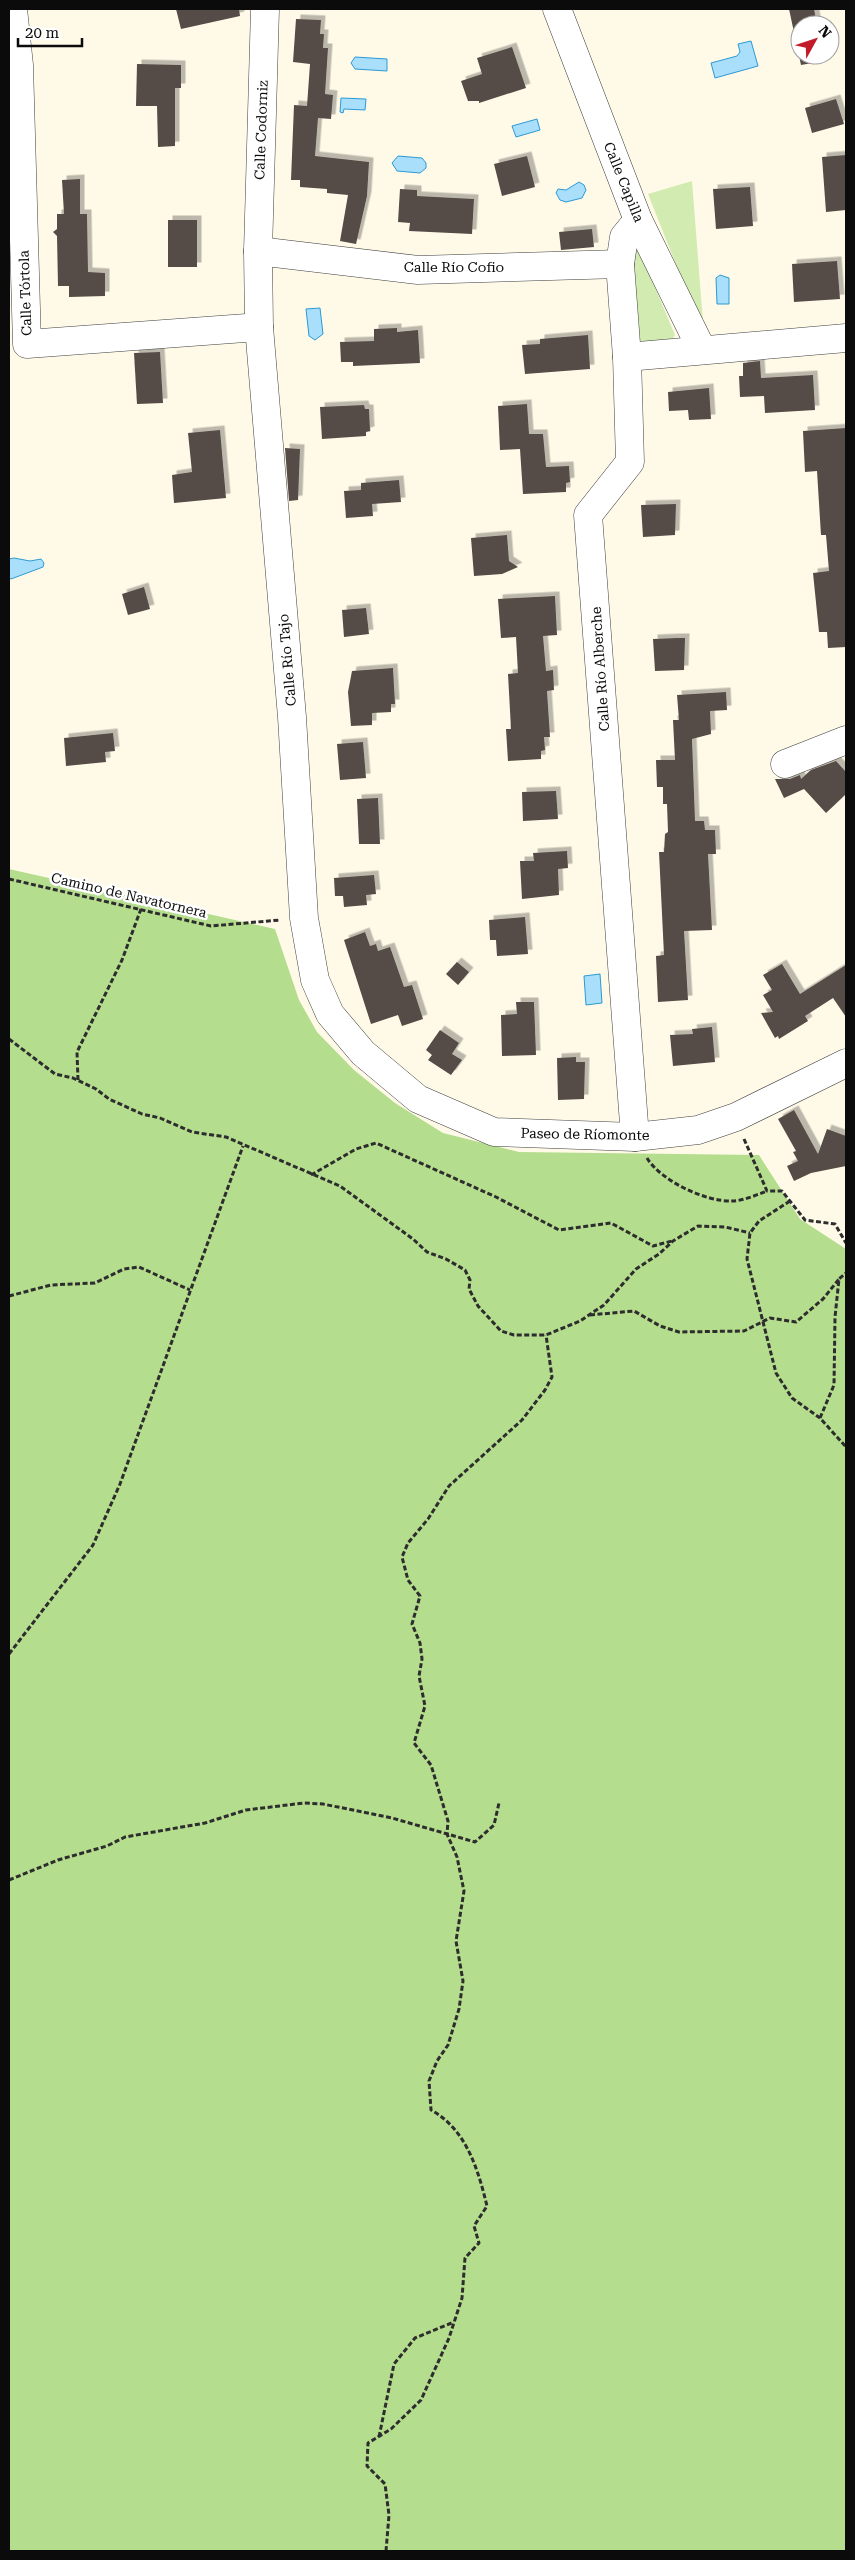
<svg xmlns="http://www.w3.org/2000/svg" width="855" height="2560" viewBox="0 0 855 2560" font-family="'Roboto Serif',serif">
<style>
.green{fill:#d1ebb0}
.forest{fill:#b5dd8e}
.water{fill:#a9dffa;stroke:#2c99d5}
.building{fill:#544b46;filter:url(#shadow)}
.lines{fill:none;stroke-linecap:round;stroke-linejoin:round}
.minor-casing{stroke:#3e3e3e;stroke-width:29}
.path{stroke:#2d2d2d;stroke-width:3;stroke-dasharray:5 2.5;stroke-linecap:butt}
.minor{stroke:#fff;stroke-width:28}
.labels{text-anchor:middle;stroke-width:5;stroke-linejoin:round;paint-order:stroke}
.street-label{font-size:14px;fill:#0b0b0b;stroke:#fff}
</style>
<defs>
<filter id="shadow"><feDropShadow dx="4.5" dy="-4.5" stdDeviation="0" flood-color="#0004"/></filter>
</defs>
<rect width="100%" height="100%" fill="#fffae8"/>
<g class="green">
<path d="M 692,181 L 704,335 L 648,194 Z"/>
<path d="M 637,248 L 640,252 L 675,335 L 671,341 L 643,342 L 640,340 L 633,250 Z"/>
</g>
<path class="forest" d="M 9,869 L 275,929 L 299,1000 L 317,1032 L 354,1070 L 395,1103 L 443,1133 L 519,1152 L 759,1155 L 800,1219 L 846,1249 L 846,2551 L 9,2551 Z"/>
<g class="water">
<path d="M 751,41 L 758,66 L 715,78 L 711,63 L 737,56 L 740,52 L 738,44 Z"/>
<path d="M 355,57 L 387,59 L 387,71 L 355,69 L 351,63 Z"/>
<path d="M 341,98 L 366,99 L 365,110 L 344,109 L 343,113 L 340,112 Z"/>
<path d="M 537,119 L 540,130 L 516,137 L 512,126 Z"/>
<path d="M 398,156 L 422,158 L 426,163 L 426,168 L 420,173 L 397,171 L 392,163 Z"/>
<path d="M 579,182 L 584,185 L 586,190 L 582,198 L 566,202 L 560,200 L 556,193 L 558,189 L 566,190 Z"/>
<path d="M 720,275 L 729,278 L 729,304 L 717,304 L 716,278 Z"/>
<path d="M 320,308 L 323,334 L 315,340 L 309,336 L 306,309 Z"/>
<path d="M 14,558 L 30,561 L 41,559 L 44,563 L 43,567 L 11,579 L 9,578 L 9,559 Z"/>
<path d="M 600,974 L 602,1003 L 586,1005 L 584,976 Z"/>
</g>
<g class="building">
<path d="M 176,9 L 239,9 L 240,16 L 181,29 Z"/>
<path d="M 789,9 L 814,9 L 817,25 L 800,25 L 800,55 L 822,55 L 823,61 L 801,65 Z"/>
<path d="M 296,19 L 321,20 L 320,34 L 324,34 L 323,48 L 328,48 L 325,94 L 333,95 L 331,119 L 318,118 L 315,156 L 369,162 L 367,196 L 356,244 L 340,241 L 348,195 L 327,193 L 327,189 L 300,187 L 300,180 L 291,180 L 294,105 L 307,106 L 310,64 L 293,62 Z"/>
<path d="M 512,47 L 526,88 L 479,103 L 479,101 L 468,101 L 461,81 L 482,74 L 477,58 Z"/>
<path d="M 137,64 L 181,65 L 181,88 L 175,88 L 175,146 L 158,147 L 157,106 L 136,106 Z"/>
<path d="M 836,99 L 844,124 L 812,133 L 805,108 Z"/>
<path d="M 846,155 L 846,210 L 826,212 L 822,157 Z"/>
<path d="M 527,156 L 535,187 L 502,196 L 494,164 Z"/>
<path d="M 80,179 L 80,214 L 87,214 L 88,272 L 105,273 L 105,296 L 69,297 L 69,286 L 58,286 L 57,236 L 53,232 L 57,229 L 57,214 L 64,214 L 62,180 Z"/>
<path d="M 750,187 L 753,226 L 716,229 L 713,189 Z"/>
<path d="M 400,189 L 417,190 L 417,196 L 474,199 L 472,234 L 409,231 L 410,223 L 398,222 Z"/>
<rect x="168" y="220" width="29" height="47"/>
<path d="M 592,229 L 594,247 L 561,250 L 559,232 Z"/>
<path d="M 837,261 L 840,299 L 794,302 L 792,264 Z"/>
<path d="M 397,328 L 397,332 L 418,330 L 420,363 L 353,366 L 353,362 L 341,362 L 340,342 L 374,341 L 374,329 Z"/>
<path d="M 588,335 L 590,369 L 525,374 L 522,345 L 540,344 L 540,339 Z"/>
<path d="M 160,352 L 163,403 L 137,404 L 134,353 Z"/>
<path d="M 760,361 L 761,378 L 813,375 L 815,410 L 765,413 L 764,396 L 740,397 L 739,376 L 743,376 L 743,363 Z"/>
<path d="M 709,388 L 711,419 L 689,420 L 688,410 L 669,411 L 668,392 Z"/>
<path d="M 527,404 L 529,434 L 543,434 L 546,467 L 569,466 L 570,482 L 566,483 L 566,492 L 523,494 L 520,449 L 500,450 L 498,406 Z"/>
<path d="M 364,405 L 365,409 L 369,409 L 370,431 L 366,432 L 366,436 L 322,439 L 320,407 Z"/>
<path d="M 846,428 L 846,647 L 828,648 L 827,632 L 819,632 L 813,573 L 829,571 L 826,535 L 821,535 L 817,471 L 805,472 L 803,431 Z"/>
<path d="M 220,430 L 226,498 L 174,503 L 172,475 L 192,472 L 188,433 Z"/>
<path d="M 285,448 L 300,449 L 298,500 L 289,501 Z"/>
<path d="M 399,480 L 401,502 L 372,504 L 373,516 L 346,518 L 344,491 L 361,490 L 361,483 Z"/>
<path d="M 676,504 L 675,535 L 643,537 L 641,505 Z"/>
<path d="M 507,535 L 509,561 L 518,567 L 502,574 L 474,576 L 471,538 Z"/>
<path d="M 144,587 L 150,609 L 128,615 L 122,594 Z"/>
<path d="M 555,596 L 557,635 L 543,636 L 546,671 L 553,670 L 554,690 L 547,691 L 550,737 L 544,737 L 545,750 L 541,751 L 541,759 L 508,761 L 506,729 L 511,729 L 508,674 L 518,673 L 516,637 L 501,638 L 498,599 Z"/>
<path d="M 366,608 L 369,634 L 344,637 L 342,610 Z"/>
<path d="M 677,638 L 685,638 L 684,670 L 655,671 L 653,639 Z"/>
<path d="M 393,668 L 395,704 L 391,704 L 391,712 L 372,713 L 372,725 L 351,726 L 348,692 L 352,671 Z"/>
<path d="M 726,692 L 727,710 L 710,711 L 711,734 L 692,739 L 695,821 L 704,821 L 705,830 L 715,830 L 716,854 L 708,854 L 712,930 L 684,931 L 688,1000 L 658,1002 L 656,956 L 664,955 L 659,852 L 664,852 L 665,834 L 668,832 L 667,804 L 663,804 L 663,787 L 657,787 L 656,760 L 675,760 L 673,720 L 679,720 L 677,695 Z"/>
<path d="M 113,733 L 115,751 L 105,752 L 106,762 L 66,766 L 64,738 Z"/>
<path d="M 363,742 L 366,778 L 340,780 L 337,744 Z"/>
<path d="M 836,761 L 846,772 L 846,794 L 826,813 L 804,789 L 784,798 L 775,779 L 790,779 L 800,775 L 801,779 L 811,770 Z"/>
<path d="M 556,791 L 558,819 L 523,821 L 522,792 Z"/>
<path d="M 378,798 L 380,844 L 359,844 L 357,799 Z"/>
<path d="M 567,851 L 568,868 L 558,869 L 559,895 L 522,899 L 520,861 L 534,861 L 533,853 Z"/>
<path d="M 374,875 L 376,894 L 366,895 L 367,905 L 344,907 L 343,896 L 335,896 L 334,878 Z"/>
<path d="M 525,917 L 528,954 L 497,956 L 496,940 L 490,940 L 489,920 Z"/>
<path d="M 365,932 L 370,946 L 376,944 L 378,951 L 390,947 L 404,987 L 412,985 L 423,1019 L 402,1026 L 398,1015 L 371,1024 L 344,940 Z"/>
<path d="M 457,962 L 469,972 L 458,985 L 446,974 Z"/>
<path d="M 782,964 L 800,994 L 846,965 L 846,1017 L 833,998 L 805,1016 L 808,1021 L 779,1039 L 778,1036 L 775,1038 L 761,1013 L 773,1012 L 763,995 L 772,990 L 763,975 Z"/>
<path d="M 516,1002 L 534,1002 L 536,1055 L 502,1056 L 501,1015 L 517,1014 Z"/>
<path d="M 712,1027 L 715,1062 L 673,1066 L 670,1035 L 693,1034 L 692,1029 Z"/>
<path d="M 440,1030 L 459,1043 L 452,1054 L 462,1060 L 451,1075 L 428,1060 L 432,1055 L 426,1050 Z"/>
<path d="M 576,1057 L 576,1062 L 585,1062 L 584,1099 L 558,1100 L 557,1058 Z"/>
<path d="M 794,1110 L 818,1154 L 827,1129 L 846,1136 L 846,1166 L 811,1173 L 794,1181 L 787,1166 L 798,1161 L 793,1152 L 796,1151 L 778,1119 Z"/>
</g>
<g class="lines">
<defs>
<g id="minor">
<path d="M 13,9 L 19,65 L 27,344 L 259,327"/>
<path d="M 265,9 L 258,251 L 259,327 L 292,717 L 304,918 L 315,980 L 330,1014 L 363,1053 L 418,1099 L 494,1132 L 635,1137 L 698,1130 L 736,1117 L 846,1063"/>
<path d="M 557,9 L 638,220 L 702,350"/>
<path d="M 258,251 L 418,270 L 620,264"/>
<path d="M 627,357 L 846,338"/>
<path d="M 785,764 L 846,740"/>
<path d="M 635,1137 L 588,515 L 630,462 L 627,357 L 620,264 L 624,237 L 638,220"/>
</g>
</defs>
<use href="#minor" class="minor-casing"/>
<g class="path">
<path d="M 9,879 L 211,926 L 280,920"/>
<path d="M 9,1039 L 55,1074 L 73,1078 L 96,1089 L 109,1099 L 142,1114 L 160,1118 L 192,1132 L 226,1137 L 340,1186 L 413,1239 L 427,1252 L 446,1259 L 465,1270 L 470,1280 L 469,1289 L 478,1306 L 501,1331 L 514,1335 L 546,1335 L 580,1321 L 604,1305 L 636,1269 L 659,1254 L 673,1241 L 698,1226 L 725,1227 L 750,1233"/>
<path d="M 78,1080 L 77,1052 L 122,960 L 141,909"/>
<path d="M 744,1139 L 767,1191 L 782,1191 L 805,1220 L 835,1224 L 846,1243"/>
<path d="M 647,1158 C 661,1181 706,1202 732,1201 C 743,1201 756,1195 767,1191"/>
<path d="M 311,1175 L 356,1149 L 376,1143 L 496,1197 L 559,1230 L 611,1223 L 653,1246 L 672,1241"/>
<path d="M 790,1201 L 759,1221 L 750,1233 L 747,1259 L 776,1373 L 792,1398 L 820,1418 L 846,1447"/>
<path d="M 9,1296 L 51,1285 L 95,1283 L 124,1269 L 139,1267 L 190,1290"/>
<path d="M 590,1315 L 634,1311 L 660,1326 L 679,1332 L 744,1331 L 770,1318 L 796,1322 L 823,1299 L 839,1279"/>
<path d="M 820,1418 L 834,1385 L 835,1317 L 839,1279 L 846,1273"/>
<path d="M 9,1654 L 93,1545 L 120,1484 L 243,1146"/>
<path d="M 9,1880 L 58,1860 L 107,1846 L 125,1837 L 205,1823 L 246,1810 L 304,1803 L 323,1804 L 392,1818 L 475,1842 L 494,1825 L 499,1803"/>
<path d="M 379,2437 L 394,2364 L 415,2338 L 454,2322"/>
<path d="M 386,2551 L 389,2515 L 385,2484 L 367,2466 L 368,2443 L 391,2429 L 421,2400 L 449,2338 L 462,2298 L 465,2258 L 479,2243 L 474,2226 L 487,2206 C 478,2169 466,2129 431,2110 L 429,2081 L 437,2061 L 448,2045 L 459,2009 L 463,1981 L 456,1941 L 464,1891 L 457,1857 L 447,1834 L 448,1821 L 431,1765 L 414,1743 L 425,1706 L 419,1676 L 422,1659 L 420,1643 L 412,1624 L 420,1596 L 408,1580 L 402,1557 L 408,1543 L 428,1519 L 449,1486 L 522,1420 L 545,1390 L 552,1377 L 546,1335"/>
</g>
<use href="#minor" class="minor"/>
</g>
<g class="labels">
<g class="street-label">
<text transform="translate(261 130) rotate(-88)" y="5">Calle Codorniz</text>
<text transform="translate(624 182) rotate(68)" y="5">Calle Capilla</text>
<text x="454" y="272">Calle Río Cofio</text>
<text transform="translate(25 293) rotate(-92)" y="5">Calle Tórtola</text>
<text transform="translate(287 660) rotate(-95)" y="5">Calle Río Tajo</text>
<text transform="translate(600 669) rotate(-94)" y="5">Calle Río Alberche</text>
<text transform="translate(129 895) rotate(13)" y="5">Camino de Navatornera</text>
<text transform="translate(585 1134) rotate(1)" y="5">Paseo de Ríomonte</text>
</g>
</g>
<rect width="855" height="2560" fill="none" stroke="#0b0b0b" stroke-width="20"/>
<g transform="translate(815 40) rotate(50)"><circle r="24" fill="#ffffff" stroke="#9d9d9d"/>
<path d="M0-4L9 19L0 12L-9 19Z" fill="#c21b2a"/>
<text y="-8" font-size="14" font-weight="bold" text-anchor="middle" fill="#0b0b0b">N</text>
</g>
<path d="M18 38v8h64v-8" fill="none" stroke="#0b0b0b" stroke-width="2.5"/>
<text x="25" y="38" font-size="15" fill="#0b0b0b" stroke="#ffffff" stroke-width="4" paint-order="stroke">20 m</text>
</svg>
